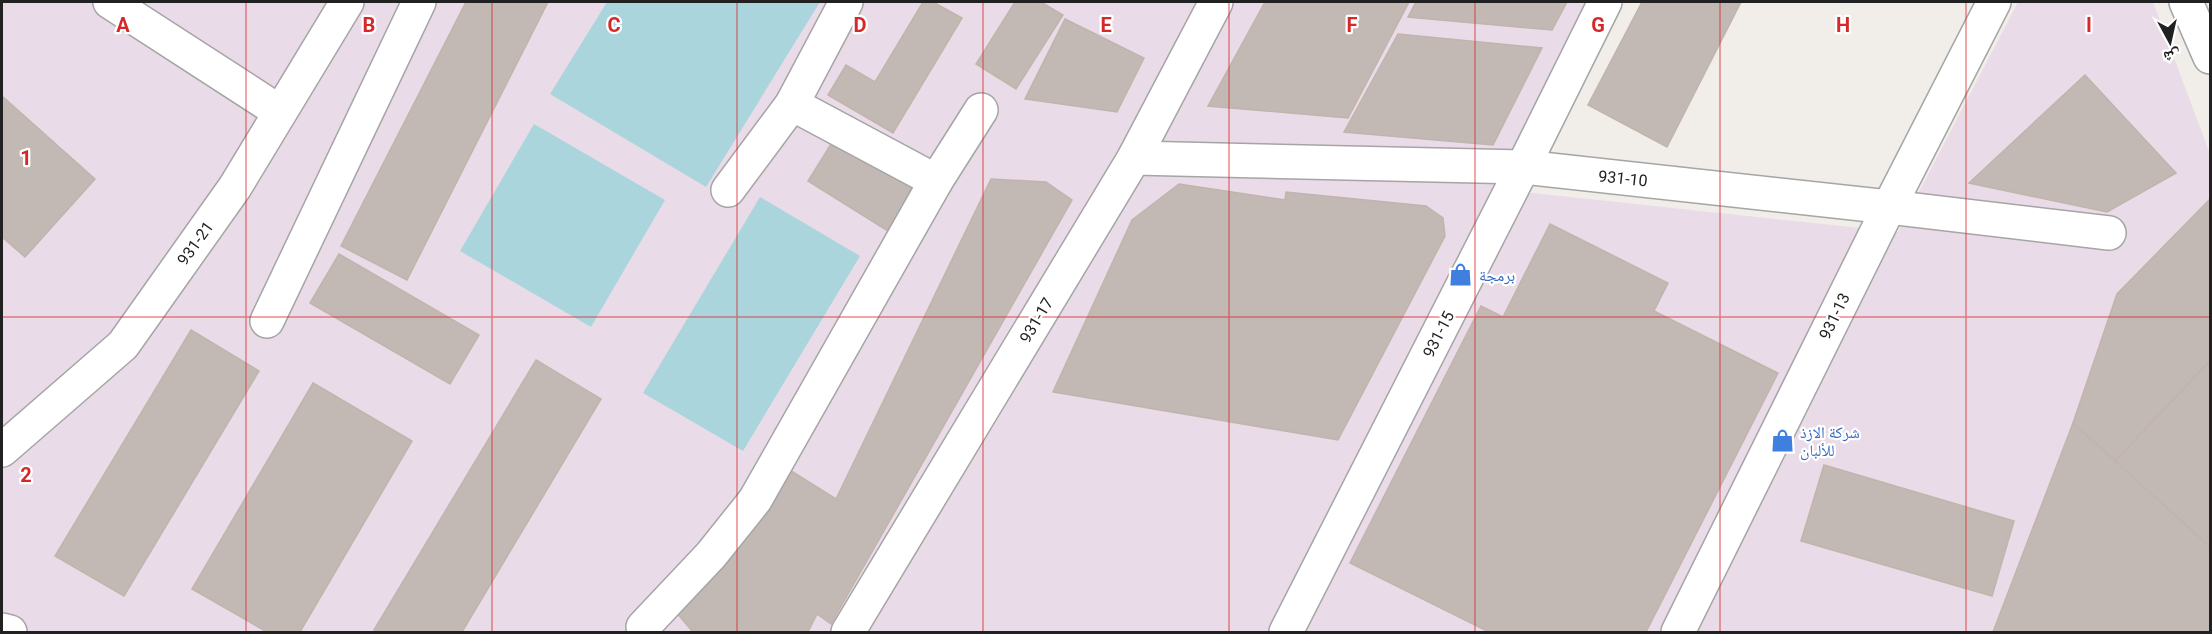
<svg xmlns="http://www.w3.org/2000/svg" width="2212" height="634" viewBox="0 0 2212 634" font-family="Roboto,'Noto Naskh Arabic',sans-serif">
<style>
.industrial{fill:#eadbe8}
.water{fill:#abd5dc}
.building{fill:#c2b9b5;stroke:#c2b4ab;stroke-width:1.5}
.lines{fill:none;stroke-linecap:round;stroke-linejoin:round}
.minor-casing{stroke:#a5a5a5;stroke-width:36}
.minor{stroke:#fff;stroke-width:33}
.grid{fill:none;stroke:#d62828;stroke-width:1.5;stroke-opacity:0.55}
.labels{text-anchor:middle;stroke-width:4.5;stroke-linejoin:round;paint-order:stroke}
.street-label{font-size:16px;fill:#212121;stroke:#fff}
.shop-label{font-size:16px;fill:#366cbe;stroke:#fff;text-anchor:start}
.grid-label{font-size:20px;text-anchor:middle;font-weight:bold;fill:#d62828;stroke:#fff;stroke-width:4.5;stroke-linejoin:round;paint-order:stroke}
</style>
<rect width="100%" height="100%" fill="#f1eee9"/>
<path class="industrial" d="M 2,2 L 1587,2 L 1496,189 L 1898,232 L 2018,2 L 2153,2 L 2210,154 L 2210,632 L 2,632 Z"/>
<g class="water">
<path d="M 607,2 L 820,2 L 706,187 L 550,94 Z"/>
<path d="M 534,124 L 665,200 L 591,327 L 460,251 Z"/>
<path d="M 760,197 L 860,256 L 743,451 L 643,393 Z"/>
</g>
<g class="building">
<path d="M 466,2 L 548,2 L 407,280 L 341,246 Z"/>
<path d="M 923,2 L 933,2 L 962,18 L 893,133 L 828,95 L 846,65 L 875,82 Z"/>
<path d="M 1015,2 L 1041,2 L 1063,15 L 1016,89 L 976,64 Z"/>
<path d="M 1265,2 L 1409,2 L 1348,118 L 1208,106 Z"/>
<path d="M 1416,2 L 1567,2 L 1552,30 L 1408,17 Z"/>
<path d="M 1642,2 L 1741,2 L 1667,147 L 1588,105 Z"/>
<path d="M 1065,19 L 1144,58 L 1117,112 L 1025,99 Z"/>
<path d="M 1398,34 L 1542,48 L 1493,145 L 1344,132 Z"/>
<path d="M 2085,75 L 2176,173 L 2107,212 L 1969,183 Z"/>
<path d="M 2,96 L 95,179 L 25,257 L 2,237 Z"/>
<path d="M 836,136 L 919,188 L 891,233 L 808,181 Z"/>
<path d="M 991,179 L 1046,182 L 1072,200 L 831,624 L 817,614 L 808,632 L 690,632 L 692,631 L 676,612 L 785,467 L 836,499 Z"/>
<path d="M 1179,184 L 1285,200 L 1286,192 L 1426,206 L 1443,218 L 1445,236 L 1338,440 L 1053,392 L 1132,220 Z"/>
<path d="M 2210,199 L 2210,361 L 2115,461 L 2073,423 L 2117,294 Z"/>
<path d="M 1550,224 L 1668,283 L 1654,311 L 1778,373 L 1646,632 L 1489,632 L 1350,563 L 1481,306 L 1503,317 Z"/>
<path d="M 339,254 L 479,335 L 450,384 L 310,303 Z"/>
<path d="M 191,330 L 259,371 L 124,596 L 55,556 Z"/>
<path d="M 536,360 L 601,399 L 462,632 L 378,632 L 374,630 Z"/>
<path d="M 2210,361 L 2210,547 L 2115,461 Z"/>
<path d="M 313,383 L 412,441 L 300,632 L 267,632 L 192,589 Z"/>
<path d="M 2073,423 L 2210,547 L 2210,632 L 1993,632 Z"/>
<path d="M 1824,465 L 2014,521 L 1992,596 L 1801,541 Z"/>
</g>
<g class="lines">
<defs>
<g id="minor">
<path d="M 110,2 L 280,112"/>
<path d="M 2186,2 L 2210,57"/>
<path d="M 792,104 L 936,181"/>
<path d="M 1134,158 L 1523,167 L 1889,207 L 2109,233"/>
<path d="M 728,190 L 792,104 L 846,2"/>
<path d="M 267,321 L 419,2"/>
<path d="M 2,450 L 123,345 L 235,187 L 347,2"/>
<path d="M 643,627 L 711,555 L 755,500 L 936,181 L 981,110"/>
<path d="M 2,630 L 10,632"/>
<path d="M 848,632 L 1134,158 L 1216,2"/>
<path d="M 1286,632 L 1523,167 L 1605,2"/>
<path d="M 1678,632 L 1889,207 L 1994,2"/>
</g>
</defs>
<use href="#minor" class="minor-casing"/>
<use href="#minor" class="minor"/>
</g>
<path class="grid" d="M 246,2 L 246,632M 492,2 L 492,632M 737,2 L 737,632M 983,2 L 983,632M 1229,2 L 1229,632M 1475,2 L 1475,632M 1720,2 L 1720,632M 1966,2 L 1966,632M 2,317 L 2210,317"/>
<defs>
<symbol id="shop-bare" viewBox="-9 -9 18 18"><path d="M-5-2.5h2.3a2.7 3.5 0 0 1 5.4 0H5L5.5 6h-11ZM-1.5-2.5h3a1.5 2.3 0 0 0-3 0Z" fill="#3f7fe0" stroke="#fff" stroke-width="2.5" paint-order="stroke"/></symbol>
</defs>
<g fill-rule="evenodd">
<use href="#shop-bare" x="1444" y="258" width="33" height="33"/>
<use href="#shop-bare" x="1766" y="424" width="33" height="33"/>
</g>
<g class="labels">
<g class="street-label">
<text transform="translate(1623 178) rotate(6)" y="6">931-10</text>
<text transform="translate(195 243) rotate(-54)" y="6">931-21</text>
<text transform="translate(1834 316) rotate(-64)" y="6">931-13</text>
<text transform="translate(1036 320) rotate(-59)" y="6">931-17</text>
<text transform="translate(1438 334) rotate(-63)" y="6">931-15</text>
</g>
<g class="shop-label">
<text x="1479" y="281">برمجة</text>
<text x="1800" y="438">شركة الازذ<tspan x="1800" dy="18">للألبان</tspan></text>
</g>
</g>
<g class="grid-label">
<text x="123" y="32">A</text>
<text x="369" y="32">B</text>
<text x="614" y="32">C</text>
<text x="860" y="32">D</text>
<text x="1106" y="32">E</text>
<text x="1352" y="32">F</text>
<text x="1598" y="32">G</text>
<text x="1843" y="32">H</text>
<text x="2089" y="32">I</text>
<text x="26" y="165">1</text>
<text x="26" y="482">2</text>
</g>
<rect width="2212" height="634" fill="none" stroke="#212121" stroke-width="6"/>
<g transform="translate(2170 42) rotate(172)" stroke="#ffffff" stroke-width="4.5" paint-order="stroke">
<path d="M0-4.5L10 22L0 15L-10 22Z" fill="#212121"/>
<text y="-9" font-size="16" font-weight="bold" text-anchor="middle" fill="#212121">ش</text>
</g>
</svg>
